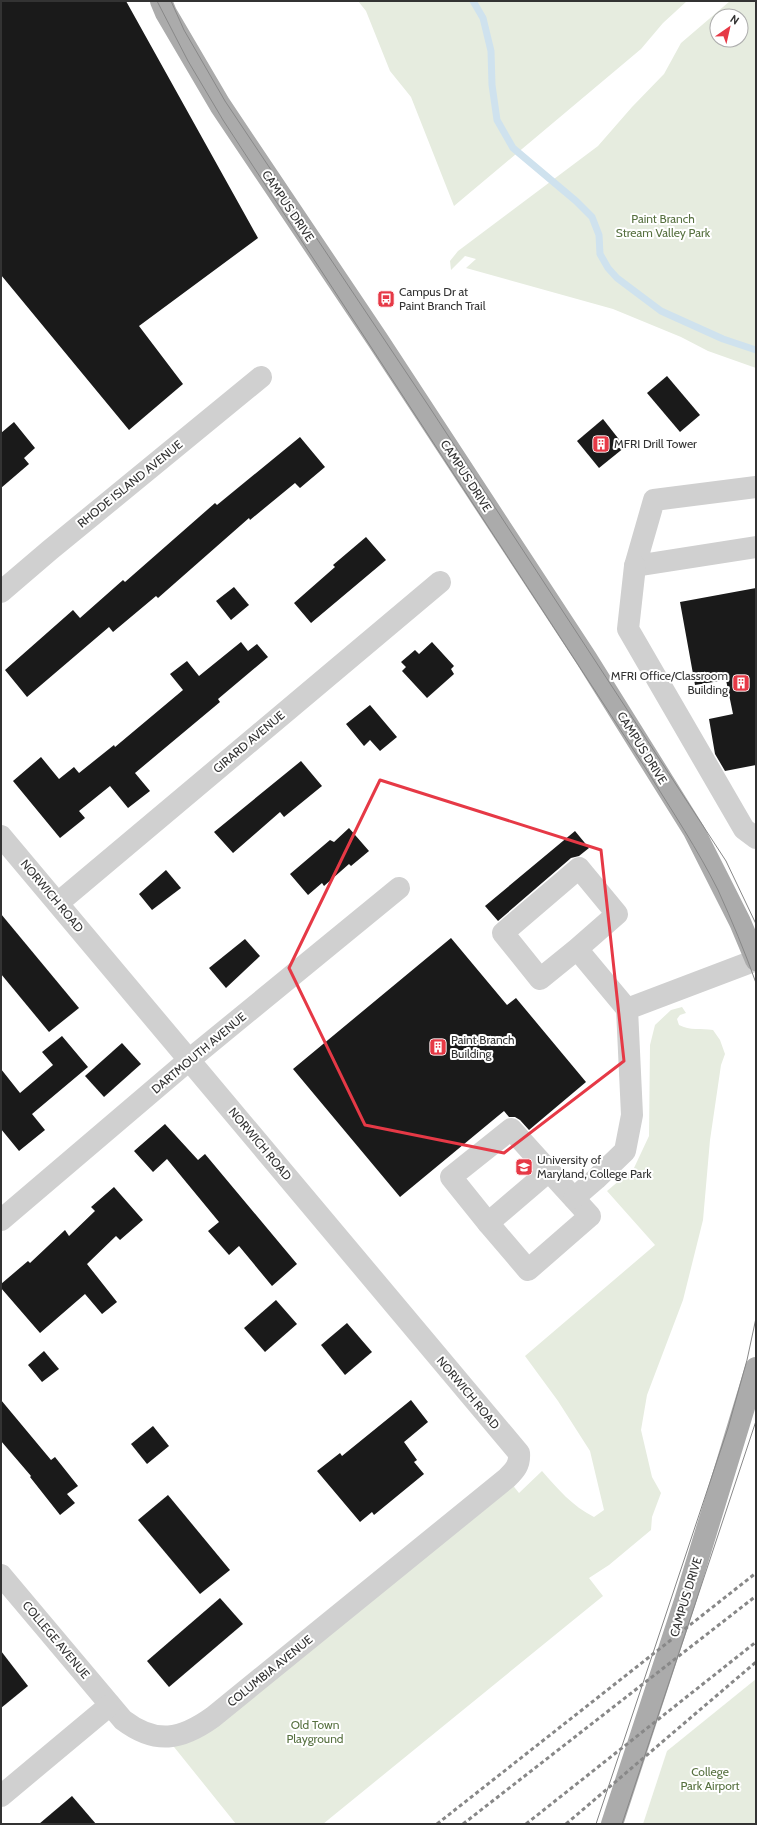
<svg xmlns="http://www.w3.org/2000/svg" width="757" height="1825" viewBox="0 0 757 1825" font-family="Cabin,sans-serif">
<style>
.green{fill:#e6ecdf;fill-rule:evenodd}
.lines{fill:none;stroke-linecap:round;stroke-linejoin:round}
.stream{stroke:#cfe2ee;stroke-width:7}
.building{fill:#1a1a1a}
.minor{stroke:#d0d0d0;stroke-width:22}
.major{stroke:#ababab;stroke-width:22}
.tram{stroke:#888;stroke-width:1}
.rail{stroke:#888;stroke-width:3;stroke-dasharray:4 3;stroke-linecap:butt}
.marked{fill:none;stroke:#e63946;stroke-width:3;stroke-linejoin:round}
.labels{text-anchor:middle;stroke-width:4;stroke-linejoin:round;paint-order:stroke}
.street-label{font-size:12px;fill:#333;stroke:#fff}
.park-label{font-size:12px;fill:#56703f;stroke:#fff}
.poi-label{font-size:12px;fill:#333;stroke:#fff;text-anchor:start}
</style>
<rect width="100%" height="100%" fill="#fff"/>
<g class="green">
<path d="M 358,1 L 687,1 L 663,23 L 641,49 L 454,206 L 411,97 L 390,71 L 366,11 Z"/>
<path d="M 730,1 L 756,1 L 756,368 L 708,351 L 681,337 L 613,309 L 466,268 L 476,259 L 465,256 L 451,270 L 450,261 L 458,251 L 598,146 L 632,107 L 664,74 L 681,43 ZM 717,16 L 741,16 L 741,40 L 717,40 Z"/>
<path d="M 682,1007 L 686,1013 L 680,1015 L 677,1019 L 679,1025 C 690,1031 701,1028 713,1030 L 720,1040 L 725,1054 L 721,1065 L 710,1140 L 703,1220 L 683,1300 L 647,1395 L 641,1430 L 652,1477 L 661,1493 L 652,1517 L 651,1530 L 609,1565 L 589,1578 L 603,1596 L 323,1824 L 236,1824 L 166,1737 L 181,1734 L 507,1478 L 519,1493 L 542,1471 C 558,1489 572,1506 594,1517 L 604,1510 L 590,1451 L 558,1401 L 525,1356 L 655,1245 L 607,1191 L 634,1168 L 649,1136 L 650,1045 L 655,1025 L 671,1010 Z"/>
<path d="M 756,1679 L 756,1824 L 643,1824 L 667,1751 Z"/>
</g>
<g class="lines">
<path class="stream" d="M 473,1 L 483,18 L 491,51 L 492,85 L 497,120 L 513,148 L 576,201 L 592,217 L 599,235 L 600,254 L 608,268 L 617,278 L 661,311 L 723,339 L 756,350"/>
</g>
<g class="building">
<path d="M 1,1 L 126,1 L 258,238 L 139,326 L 183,384 L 129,430 L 1,275 Z"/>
<path d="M 667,376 L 700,415 L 680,432 L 647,393 Z"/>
<path d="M 603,419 L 625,447 L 599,468 L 577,441 Z"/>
<path d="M 14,422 L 35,448 L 24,458 L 29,464 L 1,488 L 1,433 Z"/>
<path d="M 300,437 L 325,467 L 300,488 L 295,483 L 250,520 L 249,518 L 158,598 L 156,596 L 113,632 L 109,627 L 27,697 L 5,670 L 73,610 L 80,618 L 123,580 L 125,582 L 215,503 L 217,505 Z"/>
<path d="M 366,537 L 386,560 L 311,623 L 294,603 L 335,567 L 333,565 Z"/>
<path d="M 234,587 L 249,605 L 231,620 L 216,601 Z"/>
<path d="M 756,588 L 756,765 L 725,771 L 715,754 L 709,719 L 733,714 L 726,680 L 695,685 L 680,602 Z"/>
<path d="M 241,642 L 248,651 L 257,644 L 268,657 L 218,699 L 220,702 L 135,773 L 150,791 L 128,808 L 110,786 L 79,811 L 85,818 L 60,838 L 13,781 L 41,757 L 59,779 L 74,767 L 79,773 L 114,745 L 115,747 L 183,690 L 170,674 L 187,661 L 199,676 Z"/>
<path d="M 432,642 L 454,666 L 451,669 L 454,674 L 427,698 L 402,671 L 406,667 L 401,662 L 415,650 L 419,654 Z"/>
<path d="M 370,705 L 397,737 L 380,751 L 370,740 L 364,746 L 346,724 Z"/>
<path d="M 301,761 L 322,786 L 284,817 L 280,812 L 233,853 L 214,832 Z"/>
<path d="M 349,828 L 369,851 L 351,866 L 349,864 L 324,886 L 322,883 L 308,895 L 290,874 L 330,840 L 334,842 Z"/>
<path d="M 575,831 L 589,848 L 579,856 L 571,858 L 498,921 L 485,906 Z"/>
<path d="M 166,870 L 181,888 L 152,910 L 139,894 Z"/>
<path d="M 1,914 L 79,1008 L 49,1032 L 1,974 Z"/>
<path d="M 451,938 L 507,1005 L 516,998 L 586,1082 L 529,1130 L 520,1120 L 515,1117 L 509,1117 L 504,1111 L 400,1197 L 293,1069 Z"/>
<path d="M 245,939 L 260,956 L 226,988 L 209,968 Z"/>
<path d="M 62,1036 L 88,1067 L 32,1114 L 45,1130 L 19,1151 L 1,1129 L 1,1069 L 20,1093 L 53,1065 L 42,1052 Z"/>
<path d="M 122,1043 L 141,1064 L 104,1097 L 85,1076 Z"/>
<path d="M 165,1124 L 198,1160 L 205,1154 L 297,1264 L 272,1286 L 239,1246 L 229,1255 L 208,1231 L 219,1222 L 167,1159 L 153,1172 L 134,1151 Z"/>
<path d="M 114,1187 L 143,1220 L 120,1240 L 116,1236 L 87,1264 L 117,1302 L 102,1314 L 85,1294 L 40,1333 L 1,1288 L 1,1284 L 28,1261 L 30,1263 L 65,1230 L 69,1236 L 95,1211 L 91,1207 Z"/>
<path d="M 276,1300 L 297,1324 L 265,1352 L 244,1328 Z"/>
<path d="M 347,1323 L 372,1352 L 345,1375 L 321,1345 Z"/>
<path d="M 44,1351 L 59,1369 L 42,1382 L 28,1365 Z"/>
<path d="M 1,1400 L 51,1460 L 55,1457 L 78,1486 L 67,1494 L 75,1503 L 60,1515 L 30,1477 L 31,1476 L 1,1441 Z"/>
<path d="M 411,1400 L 428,1422 L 404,1442 L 417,1460 L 414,1462 L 424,1474 L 374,1515 L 372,1512 L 360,1522 L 317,1471 L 340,1453 L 342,1456 Z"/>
<path d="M 153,1426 L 169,1446 L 147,1464 L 131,1444 Z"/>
<path d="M 168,1495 L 230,1570 L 200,1594 L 138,1520 Z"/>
<path d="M 220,1598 L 243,1624 L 169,1687 L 147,1661 Z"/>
<path d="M 1,1651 L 28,1686 L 1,1708 Z"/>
<path d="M 72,1796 L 96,1824 L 39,1824 Z"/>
</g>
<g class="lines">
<g class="minor">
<path d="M 756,487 L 654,500 L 635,566 L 756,547"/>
<path d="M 635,566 L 628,629 L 744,829 L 756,838"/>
<path d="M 1,592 L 50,550 L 261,377"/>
<path d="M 1,836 L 519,1453 C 520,1465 515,1470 507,1478 L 213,1717 C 181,1740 156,1745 123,1720 L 1,1575"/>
<path d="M 58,903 L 440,582"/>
<path d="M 577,949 L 540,979 L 503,933 L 579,868 L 617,914 L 577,949 L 627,1009"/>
<path d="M 549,1171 L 590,1216 L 528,1270 L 488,1223 Z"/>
<path d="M 574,1198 L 596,1179 L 625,1151 L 632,1115 L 627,1009 L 756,960"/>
<path d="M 1,1220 L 189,1060 L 399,888"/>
<path d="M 488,1223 L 451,1177 L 511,1129 L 549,1171"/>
<path d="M 1,1796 L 110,1705"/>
</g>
<g class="major">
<path d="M 161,1 L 166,13 L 220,105 L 377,339 L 586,658 L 694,831 L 740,922 L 756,960"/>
<path d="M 612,1824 L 685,1601 L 756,1368"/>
</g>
<g class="tram">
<path d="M 157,1 L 188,61 L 223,120 L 648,772 C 672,811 698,850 718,890 C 732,921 745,952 756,983"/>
<path d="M 171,1 L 184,30 L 225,101 L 430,408 L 726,861 L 756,924"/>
<path d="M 596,1824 L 728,1428 L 747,1360 L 756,1318"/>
<path d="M 622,1824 L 756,1421"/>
</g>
<g class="rail">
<path d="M 437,1824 L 756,1573"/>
<path d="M 463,1824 L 756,1596"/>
<path d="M 526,1824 L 756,1642"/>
<path d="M 566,1824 L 756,1662"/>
</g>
</g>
<path class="marked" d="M 380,780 L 601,850 L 624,1061 L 504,1153 L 365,1125 L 289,968 Z"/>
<defs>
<symbol id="bus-square" viewBox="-11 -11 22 22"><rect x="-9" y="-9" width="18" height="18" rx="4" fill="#e63946" stroke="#fff"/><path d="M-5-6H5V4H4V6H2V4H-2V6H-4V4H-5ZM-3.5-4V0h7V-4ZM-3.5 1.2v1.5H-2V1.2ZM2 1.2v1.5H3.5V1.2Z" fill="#fff"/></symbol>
<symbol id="building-square" viewBox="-11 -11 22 22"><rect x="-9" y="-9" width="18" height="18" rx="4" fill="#e63946" stroke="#fff"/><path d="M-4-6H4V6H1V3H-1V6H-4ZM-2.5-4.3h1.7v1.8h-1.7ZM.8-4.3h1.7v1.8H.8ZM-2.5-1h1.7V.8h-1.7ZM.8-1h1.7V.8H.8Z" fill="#fff"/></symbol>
<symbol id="university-square" viewBox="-11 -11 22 22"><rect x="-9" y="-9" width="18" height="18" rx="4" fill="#e63946" stroke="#fff"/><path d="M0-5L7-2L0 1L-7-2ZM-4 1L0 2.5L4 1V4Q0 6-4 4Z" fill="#fff"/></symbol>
</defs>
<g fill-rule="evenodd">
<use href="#bus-square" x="376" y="289" width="20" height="20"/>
<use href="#building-square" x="591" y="434" width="20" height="20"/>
<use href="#building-square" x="731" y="673" width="20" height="20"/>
<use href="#building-square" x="428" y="1037" width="20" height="20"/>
<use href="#university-square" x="514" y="1157" width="20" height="20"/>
</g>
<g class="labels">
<g class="street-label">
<text transform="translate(288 206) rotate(56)" y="4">CAMPUS DRIVE</text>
<text transform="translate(466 476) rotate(57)" y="4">CAMPUS DRIVE</text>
<text transform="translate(130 484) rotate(-39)" y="4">RHODE ISLAND AVENUE</text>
<text transform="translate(249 742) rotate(-40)" y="4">GIRARD AVENUE</text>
<text transform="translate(642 748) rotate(58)" y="4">CAMPUS DRIVE</text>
<text transform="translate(52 896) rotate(50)" y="4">NORWICH ROAD</text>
<text transform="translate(199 1053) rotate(-40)" y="4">DARTMOUTH AVENUE</text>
<text transform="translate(260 1144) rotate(50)" y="4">NORWICH ROAD</text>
<text transform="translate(468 1393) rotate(50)" y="4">NORWICH ROAD</text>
<text transform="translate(686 1597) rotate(-73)" y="4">CAMPUS DRIVE</text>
<text transform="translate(56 1640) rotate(50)" y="4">COLLEGE AVENUE</text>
<text transform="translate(270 1671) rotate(-39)" y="4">COLUMBIA AVENUE</text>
</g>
<g class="park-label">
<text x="663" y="223">Paint Branch<tspan x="663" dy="14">Stream Valley Park</tspan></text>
<text x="315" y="1729">Old Town<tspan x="315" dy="14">Playground</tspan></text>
<text x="710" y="1776">College<tspan x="710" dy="14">Park Airport</tspan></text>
</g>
<g class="poi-label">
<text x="399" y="296">Campus Dr at<tspan x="399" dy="14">Paint Branch Trail</tspan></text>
<text x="614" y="448">MFRI Drill Tower</text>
<text x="728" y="680" text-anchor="end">MFRI Office/Classroom<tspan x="728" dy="14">Building</tspan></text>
<text x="451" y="1044">Paint Branch<tspan x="451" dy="14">Building</tspan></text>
<text x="537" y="1164">University of<tspan x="537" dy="14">Maryland, College Park</tspan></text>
</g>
</g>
<rect width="757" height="1825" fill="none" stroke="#333333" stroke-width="4"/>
<g transform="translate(729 28) rotate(34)"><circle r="19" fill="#ffffff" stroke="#adadad"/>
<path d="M0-3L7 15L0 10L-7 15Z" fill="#e63946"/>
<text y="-6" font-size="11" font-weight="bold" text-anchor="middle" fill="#333333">N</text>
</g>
</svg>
